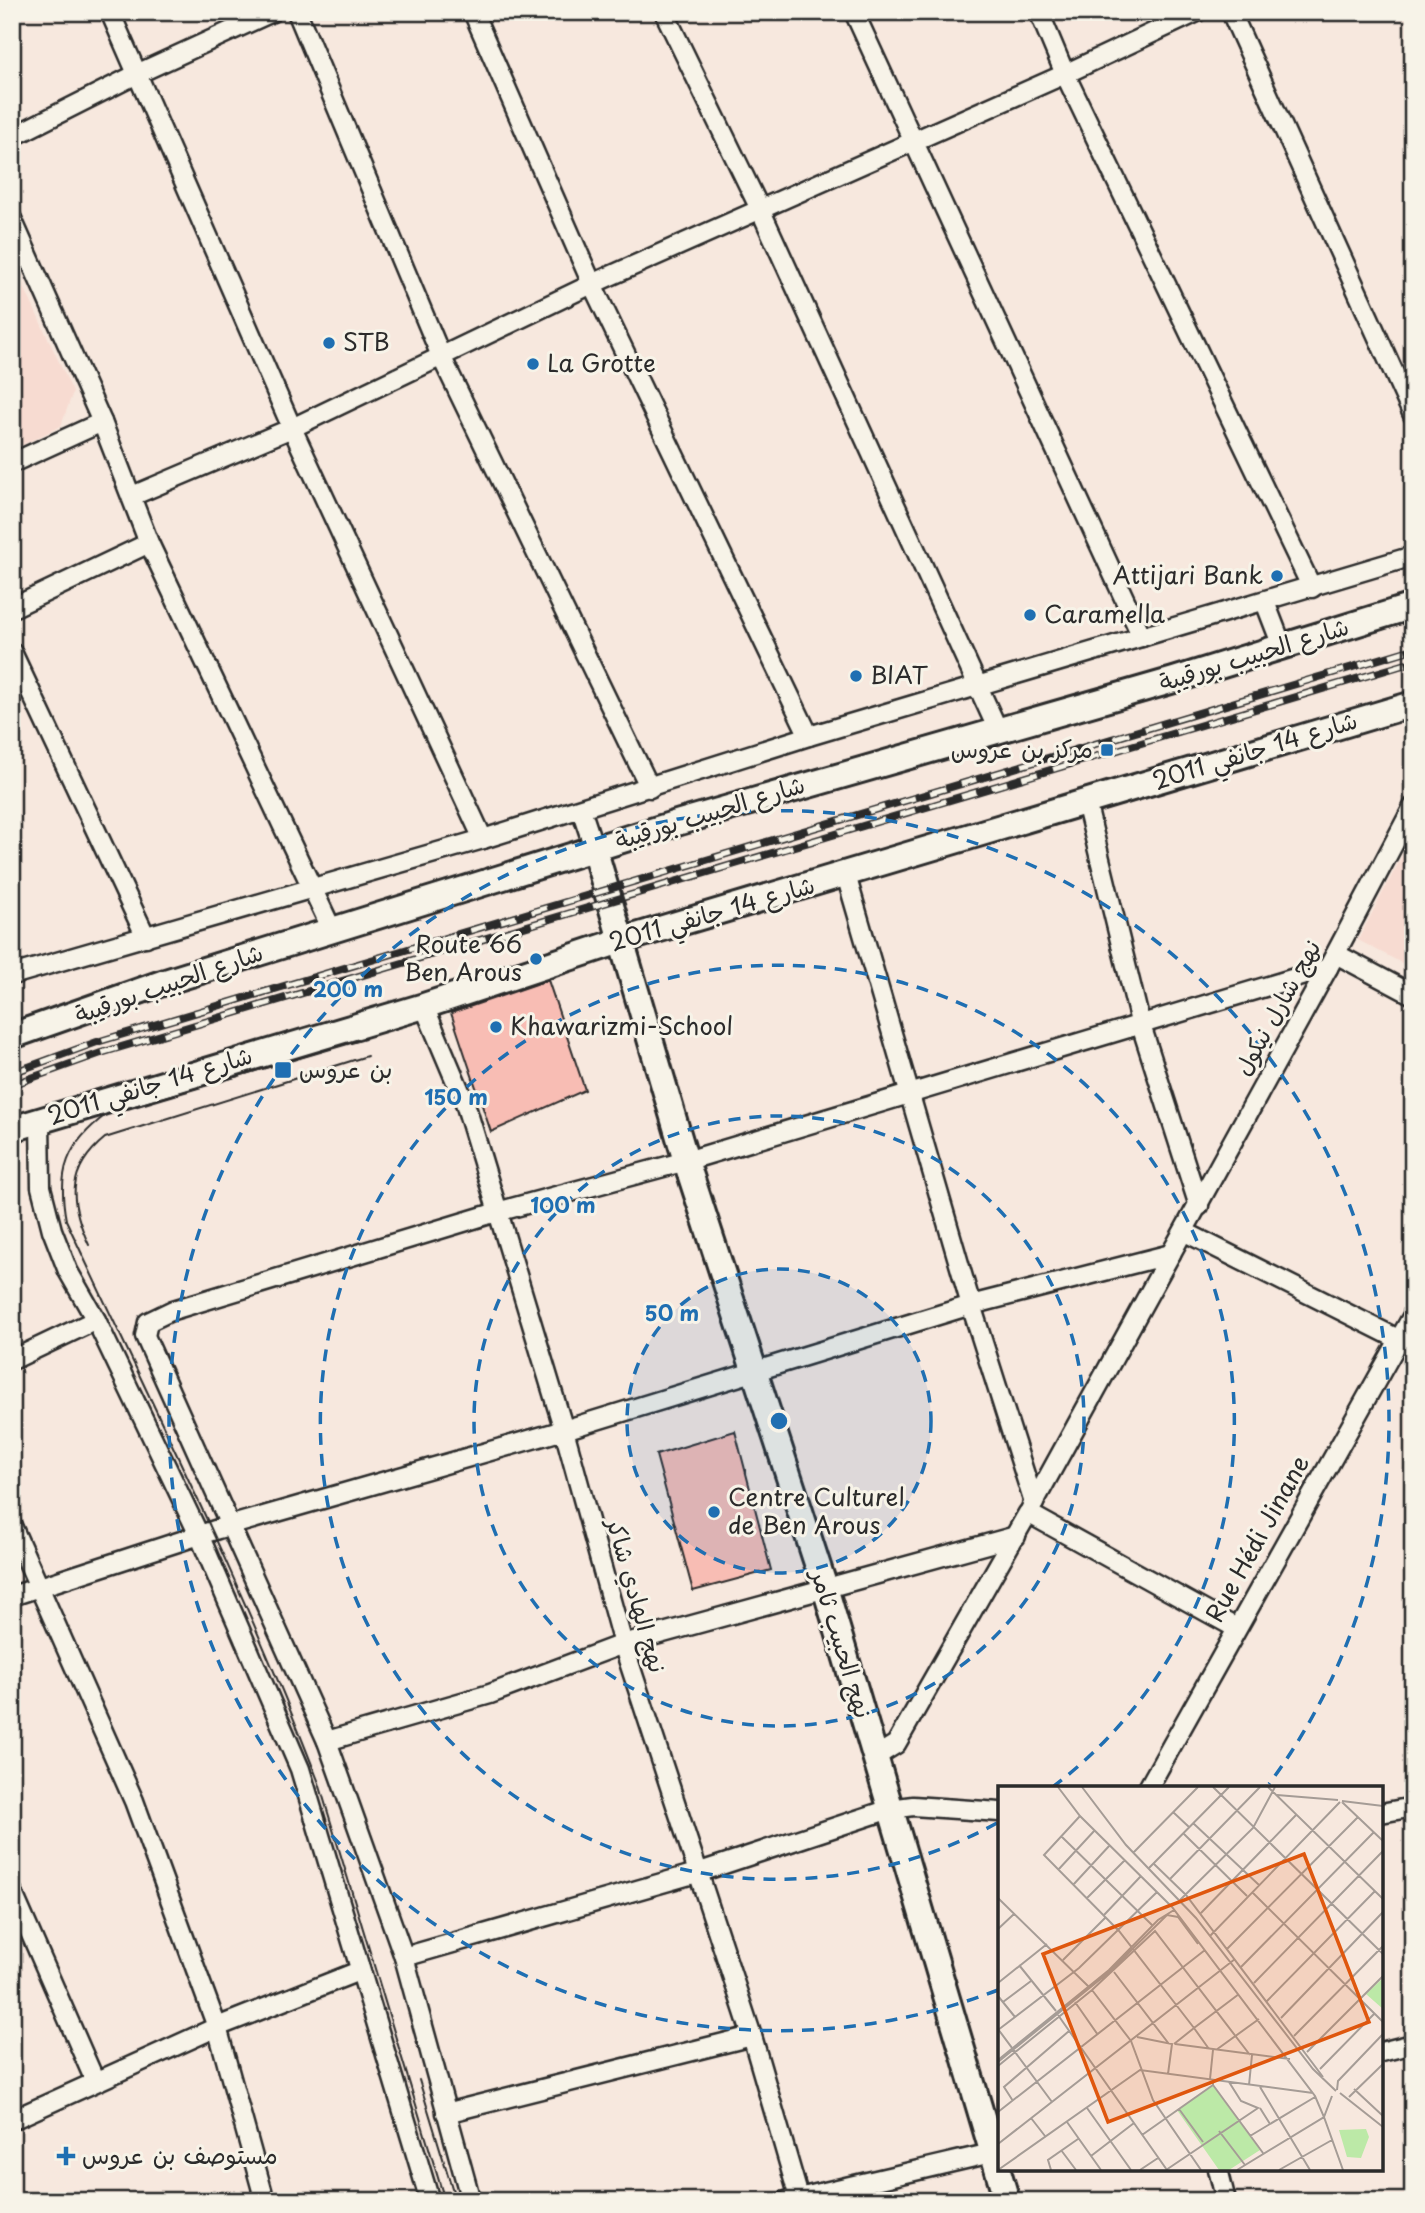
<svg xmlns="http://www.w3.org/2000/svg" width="1425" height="2213" viewBox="0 0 1425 2213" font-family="'Playpen Sans','Playpen Sans Arabic',sans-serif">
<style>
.built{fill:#f7dbd1}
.building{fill:#f8bdb4;stroke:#2b2b2b;stroke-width:2}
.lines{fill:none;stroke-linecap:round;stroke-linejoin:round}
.street-casing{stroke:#2b2b2b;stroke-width:23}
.secondary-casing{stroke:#2b2b2b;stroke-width:30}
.street{stroke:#f7f3e8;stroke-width:18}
.secondary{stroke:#f7f3e8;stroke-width:24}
.tram{stroke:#2b2b2b;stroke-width:2}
.rail-casing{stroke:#2b2b2b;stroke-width:8}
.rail{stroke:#f7f3e8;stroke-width:5;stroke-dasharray:16;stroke-linecap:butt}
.ring{fill:none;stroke:#1f6fb2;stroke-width:3.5;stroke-dasharray:12 9}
.poi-dot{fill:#1f6fb2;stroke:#f7f3e8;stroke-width:2.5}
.labels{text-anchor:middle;stroke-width:6;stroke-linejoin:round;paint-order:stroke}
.poi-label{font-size:24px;fill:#2b2b2b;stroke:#f7f3e8;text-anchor:start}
.street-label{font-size:24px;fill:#2b2b2b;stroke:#f7f3e8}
.inset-road{fill:none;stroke:#a59c96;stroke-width:2}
.view{fill:#df570e;fill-opacity:0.15;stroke:#df570e;stroke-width:3.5}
.inset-edge{fill:none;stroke:#2b2b2b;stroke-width:3.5}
.centre{fill:#1f6fb2;stroke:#f7f3e8;stroke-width:3.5}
.ring-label{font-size:21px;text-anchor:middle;font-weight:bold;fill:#1f6fb2;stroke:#f7f3e8;stroke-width:6;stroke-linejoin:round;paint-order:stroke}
</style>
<rect width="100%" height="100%" fill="#f7e8de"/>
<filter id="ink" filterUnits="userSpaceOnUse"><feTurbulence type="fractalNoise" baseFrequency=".0143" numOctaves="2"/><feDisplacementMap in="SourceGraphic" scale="14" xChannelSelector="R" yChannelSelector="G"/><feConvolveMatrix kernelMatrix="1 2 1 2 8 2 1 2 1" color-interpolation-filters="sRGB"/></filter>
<g filter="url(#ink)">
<g class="built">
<path d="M 12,261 L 73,392 L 61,426 L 12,450 Z"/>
<path d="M 1413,835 L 1413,969 L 1358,940 Z"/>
</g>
<g class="building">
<path d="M 548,980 L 585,1090 L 491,1132 L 451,1013 Z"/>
<path d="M 735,1431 L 771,1570 L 693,1591 L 656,1455 Z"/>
</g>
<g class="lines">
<defs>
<g id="street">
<path d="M 110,12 L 292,428 L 483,839"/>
<path d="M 297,12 L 441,356 L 650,788"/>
<path d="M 473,12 L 592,284 L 809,736"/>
<path d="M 664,12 L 760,209 L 997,728"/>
<path d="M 854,12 L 1142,637"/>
<path d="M 1039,12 L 1065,74 L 1312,588"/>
<path d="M 1231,12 L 1413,415"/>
<path d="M 12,137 L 139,73 L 272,12"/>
<path d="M 12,219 L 102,422 L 149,543 L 332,930"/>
<path d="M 12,463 L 102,422"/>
<path d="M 132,496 L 292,428 L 592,284 L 1065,74 L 1197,12"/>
<path d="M 1265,602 L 1282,646"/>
<path d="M 12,608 L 149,543"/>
<path d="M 12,652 L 146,937"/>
<path d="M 1086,802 L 1140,1022 L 1199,1206"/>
<path d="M 581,809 L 594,848"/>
<path d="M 846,875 L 971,1305 L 1171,1254"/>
<path d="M 1336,954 L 1413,995"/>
<path d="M 12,975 L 483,839 L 809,736 L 1413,556"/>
<path d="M 424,1006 L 465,1103 L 564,1430 L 623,1644 L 752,2036 L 800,2201"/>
<path d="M 40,1120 L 41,1187 L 52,1230 L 68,1271 L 96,1320 L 200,1537 L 300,1769 L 430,2201"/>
<path d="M 1185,1232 L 1398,1339"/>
<path d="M 12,1360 L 96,1320"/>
<path d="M 1031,1508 L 1328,968 L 1413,807"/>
<path d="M 12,1526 L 134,1801 L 217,2027 L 265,2201"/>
<path d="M 12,1596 L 218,1529 L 564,1430 L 971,1305 L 1034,1503"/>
<path d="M 327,1741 L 490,1694 L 623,1644 L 1016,1536"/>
<path d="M 875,1757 L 896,1744 L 1028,1513 L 1236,1628"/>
<path d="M 1148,1788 L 1413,1315"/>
<path d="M 1381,1813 L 1413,1807"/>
<path d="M 12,1891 L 95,2081"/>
<path d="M 404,1957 L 700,1872 L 890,1809 L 913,1806 L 1000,1812"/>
<path d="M 1381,2052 L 1413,2044"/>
<path d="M 446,2113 L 752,2036"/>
<path d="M 12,2120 L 217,2027 L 359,1971"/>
<path d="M 1218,2169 L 1226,2201"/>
<path d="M 471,2201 L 404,1957 L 327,1741 L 145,1336 L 148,1322 L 173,1310 L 497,1212 L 686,1161 L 1328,968"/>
<path d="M 786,2201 L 1000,2151"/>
</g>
<g id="secondary">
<path d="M 594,848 L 686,1161 L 826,1591 L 1007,2201"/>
<path d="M 12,1036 L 162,983 L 680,822 L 1174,680 L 1413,606"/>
<path d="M 12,1129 L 424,1006 L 623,940 L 1413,704"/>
</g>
</defs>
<use href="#street" class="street-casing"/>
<use href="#secondary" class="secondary-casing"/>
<use href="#street" class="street"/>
<use href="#secondary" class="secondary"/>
<g class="tram">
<path d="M 365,1039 L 107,1114 C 66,1144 57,1172 66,1220 C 153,1406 246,1592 319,1783 L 445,2201"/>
<path d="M 89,1245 C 69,1202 66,1170 105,1138 L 367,1056"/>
<path d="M 419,2080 L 456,2201"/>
</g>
<defs>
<g id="rail">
<path d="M 12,1073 L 97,1042 L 1413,649"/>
<path d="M 12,1085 L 101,1053 L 1413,662"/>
</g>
</defs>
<use href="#rail" class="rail-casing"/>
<use href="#rail" class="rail"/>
</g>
</g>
<circle cx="779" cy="1421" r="152" fill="#1f6fb2" fill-opacity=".12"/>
<g class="ring">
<circle cx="779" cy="1421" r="152"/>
<circle cx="779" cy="1421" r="305"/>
<path d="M997 1823A457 457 0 1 1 1054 1786"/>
<path d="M998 1990A610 610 0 1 1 1269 1784"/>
</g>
<g class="poi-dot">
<circle cx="329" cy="343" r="7"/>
<circle cx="533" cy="364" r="7"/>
<circle cx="1277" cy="576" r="7"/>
<circle cx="1030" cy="615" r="7"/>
<circle cx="856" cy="676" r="7"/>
<rect x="1100" y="743" width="14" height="14" rx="3.5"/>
<circle cx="536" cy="959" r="7"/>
<circle cx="496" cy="1027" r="7"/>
<rect x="274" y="1061" width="18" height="18" rx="3.5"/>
<circle cx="714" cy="1512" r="7"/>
<path d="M62.5 2145.5h7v7h7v7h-7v7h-7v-7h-7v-7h7z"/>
</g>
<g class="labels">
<g class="poi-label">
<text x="343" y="351">STB</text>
<text x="547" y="372">La Grotte</text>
<text x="1263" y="584" text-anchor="end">Attijari Bank</text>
<text x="1044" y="623">Caramella</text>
<text x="870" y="684">BIAT</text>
<text x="1093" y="758" text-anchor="end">مركز بن عروس</text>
<text x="522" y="953" text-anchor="end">Route 66<tspan x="522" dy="28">Ben Arous</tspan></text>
<text x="510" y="1035">Khawarizmi-School</text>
<text x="299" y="1078">بن عروس</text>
<text x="728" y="1506">Centre Culturel<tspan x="728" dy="28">de Ben Arous</tspan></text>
<text x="82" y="2164">مستوصف بن عروس</text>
</g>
<g class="street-label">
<text transform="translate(1254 655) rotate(-17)" y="8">شارع الحبيب بورقيبة</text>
<text transform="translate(1255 751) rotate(-17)" y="8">شارع 14 جانفي 2011</text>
<text transform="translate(710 813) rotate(-17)" y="8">شارع الحبيب بورقيبة</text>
<text transform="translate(712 914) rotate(-16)" y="8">شارع 14 جانفي 2011</text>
<text transform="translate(169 984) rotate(-19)" y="8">شارع الحبيب بورقيبة</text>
<text transform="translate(1278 1008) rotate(-61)" y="8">نهج شارل نيكول</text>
<text transform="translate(150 1086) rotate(-17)" y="8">شارع 14 جانفي 2011</text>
<text transform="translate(1258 1539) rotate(-61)" y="8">Rue Hédi Jinane</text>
<text transform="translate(636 1596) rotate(74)" y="8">نهج الهادي شاكر</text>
<text transform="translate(841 1644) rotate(73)" y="8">نهج الحبيب ثامر</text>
</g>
</g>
<g transform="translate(998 1786)">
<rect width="385" height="385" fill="#f7e8de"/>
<path d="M 385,192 L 385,223 L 368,208 ZM 215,300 L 262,364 L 231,384 L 221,384 L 179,324 ZM 368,343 L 371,351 L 363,372 L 349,371 L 341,344 Z" fill="#bce9a7"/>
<path class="inset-road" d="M 60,1 L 82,30 L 174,121 L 317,310 L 326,331 L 239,384M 84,1 L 128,59 L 198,132 L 315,283 L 338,305M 215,1 L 385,168M 270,1 L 385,113M 279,9 L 340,14M 344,15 L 385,20M 344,16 L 385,55M 175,26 L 191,41M 82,30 L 46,69 L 121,145 L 196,242 L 176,258M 195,37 L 261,99M 186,48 L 249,110M 63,50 L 154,139M 135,67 L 200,1M 156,78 L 188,109 L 325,291M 151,82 L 231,1M 60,84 L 97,44M 172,93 L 262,1M 75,99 L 112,59M 254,106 L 385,236M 0,112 L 90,200M 89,112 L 127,74M 182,114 L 255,42 L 277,1M 203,127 L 299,28M 106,129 L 143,90M 0,143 L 16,128M 212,150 L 342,16M 229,163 L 360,31M 65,174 L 108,131M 21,179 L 58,225M 243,181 L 376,46M 116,186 L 171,258M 0,197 L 49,158M 256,197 L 385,65M 94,204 L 133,255 L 155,314 L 203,384M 0,210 L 17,231M 5,216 L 33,195M 77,216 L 100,249M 268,216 L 377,105M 60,229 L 169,384M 283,232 L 385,126M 0,243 L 54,316M 0,244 L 81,182 L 159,106M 296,250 L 385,160M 139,251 L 174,258 L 170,288M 177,258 L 292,273M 211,263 L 196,242 L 241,208M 218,264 L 261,233M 309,266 L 385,190M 0,274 L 111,184 L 160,134 L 176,124M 0,276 L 110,187 L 169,129 L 180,131 L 200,158M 0,280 L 94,204 L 157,145 L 252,269M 322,283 L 377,227M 212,293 L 215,264M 215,299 L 265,367M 251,299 L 254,269M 262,301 L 312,384M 356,303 L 385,330M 339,304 L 340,295 L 385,248M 342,307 L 385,341M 334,310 L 326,331 L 345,384M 351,311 L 385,278M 15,315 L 6,301 L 71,245M 89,322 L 133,384M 262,322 L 272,338 L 317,311M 181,323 L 205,356M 0,326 L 207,164M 33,332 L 47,350M 69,336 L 103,384M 221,345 L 247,379M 144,349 L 215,299 L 215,294M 252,350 L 272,338M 0,358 L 237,173M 63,364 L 78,384M 93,370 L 136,337M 0,384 L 142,284 L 315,307M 53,384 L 50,374 L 80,353M 142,384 L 160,372M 168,384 L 260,322 L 243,315 L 231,296M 281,384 L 334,354"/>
<path class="view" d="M 306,68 L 371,236 L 110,336 L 45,168 Z"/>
<rect width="385" height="385" class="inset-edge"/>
</g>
<circle cx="779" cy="1421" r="10" class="centre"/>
<g class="ring-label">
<text x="348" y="997">200 m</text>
<text x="456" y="1105">150 m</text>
<text x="563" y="1213">100 m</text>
<text x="672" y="1321">50 m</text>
</g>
<rect width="1425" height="2213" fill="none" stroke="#f7f3e8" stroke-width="42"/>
<rect x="21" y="21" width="1383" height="2171" fill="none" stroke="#2b2b2b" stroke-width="2.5" filter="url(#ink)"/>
</svg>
